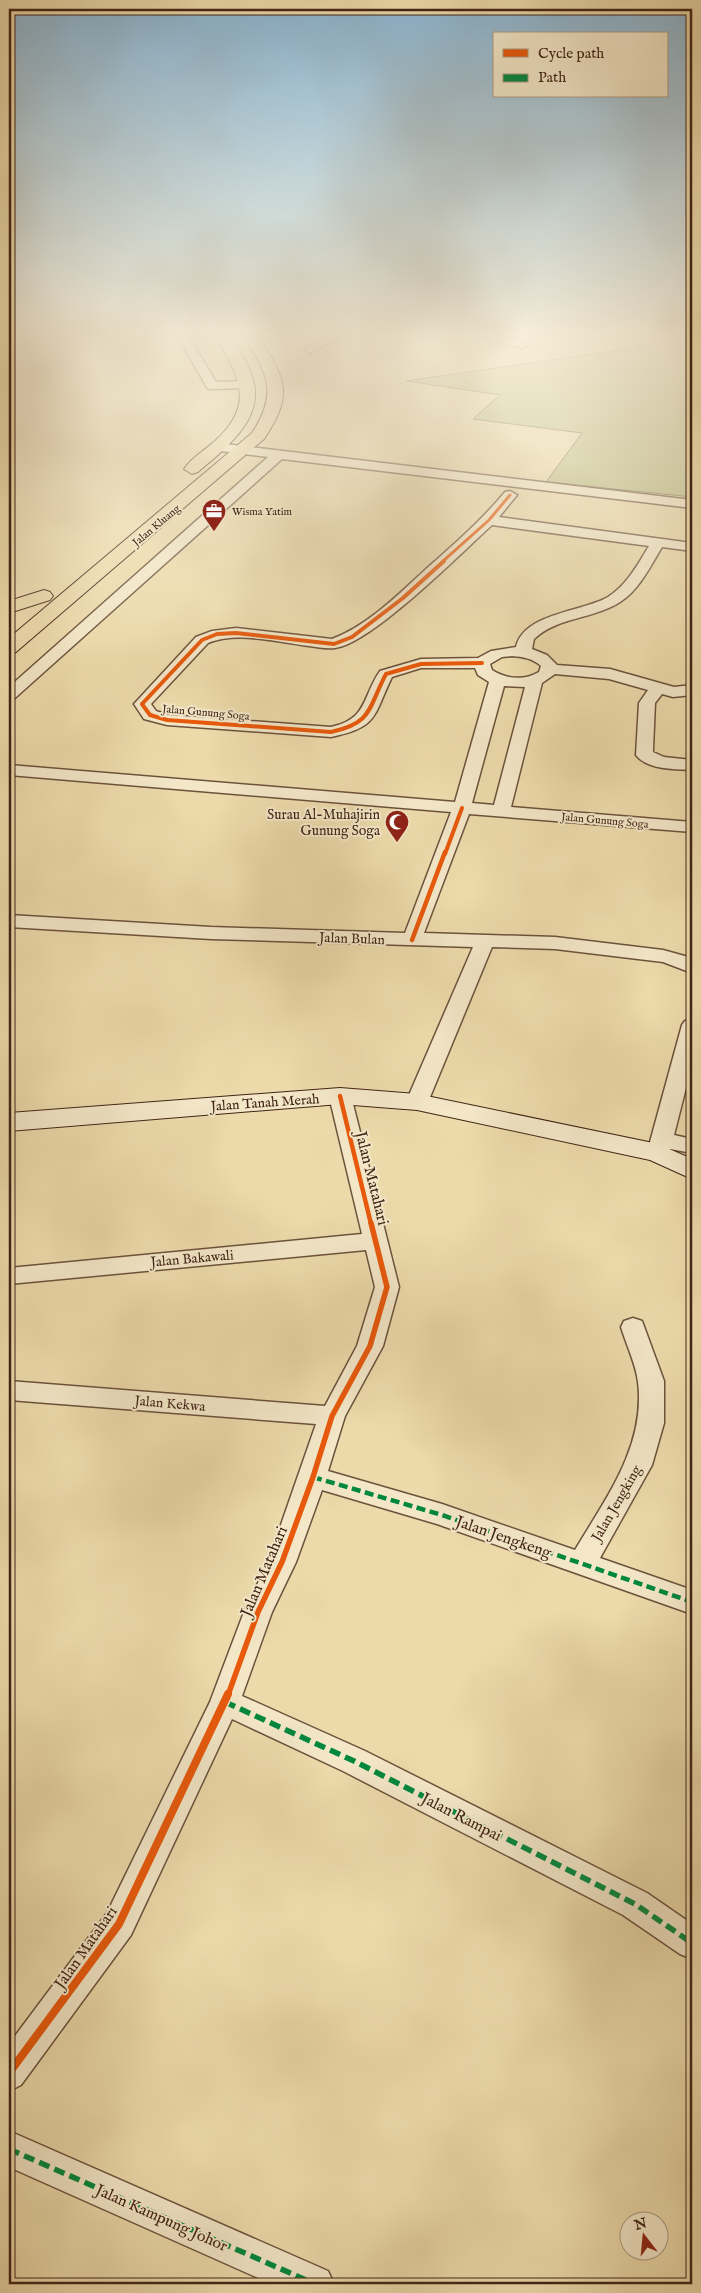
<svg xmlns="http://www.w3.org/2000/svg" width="701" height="2293" viewBox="0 0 701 2293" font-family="'IM FELL English',serif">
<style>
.green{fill:#bdbe85;stroke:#7f714e}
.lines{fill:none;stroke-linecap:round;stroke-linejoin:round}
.street-casing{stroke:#6c523c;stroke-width:3}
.secondary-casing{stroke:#412417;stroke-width:2}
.highway-casing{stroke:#412417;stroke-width:2}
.street{fill:#f3e7c8;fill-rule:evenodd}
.secondary{fill:#f3e7c8;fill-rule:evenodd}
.highway{fill:#ecdaab;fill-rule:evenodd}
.quiet-far1{stroke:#00873e;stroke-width:4.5;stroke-dasharray:9 4.5;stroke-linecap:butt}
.quiet{stroke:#00873e;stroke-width:5.5;stroke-dasharray:11 5.5;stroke-linecap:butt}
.cycleway-far4-casing{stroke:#f3e7c8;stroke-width:5}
.cycleway-far3-casing{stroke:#f3e7c8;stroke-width:6}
.cycleway-far2-casing{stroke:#f3e7c8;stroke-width:8}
.cycleway-far1-casing{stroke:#f3e7c8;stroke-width:9}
.cycleway-casing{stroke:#f3e7c8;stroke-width:11}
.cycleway-far4{stroke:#e8590c;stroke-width:3}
.cycleway-far3{stroke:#e8590c;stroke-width:4}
.cycleway-far2{stroke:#e8590c;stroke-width:4.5}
.cycleway-far1{stroke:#e8590c;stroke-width:5.5}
.cycleway{stroke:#e8590c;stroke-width:8}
.labels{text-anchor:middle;stroke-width:4;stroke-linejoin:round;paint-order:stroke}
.far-poi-label{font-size:11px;fill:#412417;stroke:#f3e7c8;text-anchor:start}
.far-street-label{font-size:11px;fill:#412417;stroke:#f3e7c8}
.poi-label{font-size:14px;fill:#412417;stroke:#f3e7c8;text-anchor:end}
.street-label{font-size:14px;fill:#412417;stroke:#f3e7c8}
.near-street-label{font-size:16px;fill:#412417;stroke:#f3e7c8}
</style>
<rect width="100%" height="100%" fill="#ecdaab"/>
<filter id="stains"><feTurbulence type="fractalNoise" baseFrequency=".004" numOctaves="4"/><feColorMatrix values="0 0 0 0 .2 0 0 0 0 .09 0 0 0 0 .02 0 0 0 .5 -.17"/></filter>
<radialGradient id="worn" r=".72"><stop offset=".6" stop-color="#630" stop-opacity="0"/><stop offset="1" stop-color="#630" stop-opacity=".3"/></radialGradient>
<path class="green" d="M 675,332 L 692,332 L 692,497 L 546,482 L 582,433 L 473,419 L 500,395 L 406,381 L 639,347 Z"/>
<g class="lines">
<defs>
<g id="street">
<path d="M 175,332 L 186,332 L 216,382 L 247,381 L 253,385 L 251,388 L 208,389 Z"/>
<path d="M 337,332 L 352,332 L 310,353 L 304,349 Z"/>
<path d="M 466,332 L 487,332 L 526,343 L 528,345 L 522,348 Z"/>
<path d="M 217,443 L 692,500 L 692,508 L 282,459 L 15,698 L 9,700 L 9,687 L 268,457 L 212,450 L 210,447 L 212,444 Z"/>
<path d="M 510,491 L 517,495 L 499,517 L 692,543 L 692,551 L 662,547 C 650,567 639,590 620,602 C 594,619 557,617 534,639 L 532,649 L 547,655 L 557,665 L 610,669 L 674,687 L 692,685 L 692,695 L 673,697 L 662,694 L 655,703 L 653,749 L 653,752 L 664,757 L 692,760 L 692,770 C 676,769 647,770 636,755 L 639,703 L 648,690 L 609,679 L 555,674 L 542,683 L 511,807 L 692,822 L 692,832 L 469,814 L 424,933 L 555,937 L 663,950 L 692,958 L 692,973 L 663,962 L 555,949 L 492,947 L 428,1102 L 425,1107 L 417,1109 L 409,1107 L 406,1102 L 473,947 L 211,939 L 9,927 L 9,915 L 211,927 L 405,933 L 451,812 L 9,775 L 9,765 L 455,802 L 489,682 L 478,675 L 475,668 L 421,668 L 392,677 C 373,716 379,727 331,737 L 167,725 L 144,719 L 134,704 L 196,637 L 212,631 L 236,628 L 332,639 C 367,626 398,595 425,570 C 453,545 481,521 505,492 ZM 492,525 L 649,546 C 638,564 627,585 608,597 C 582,612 524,613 516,647 L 491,651 L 478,658 L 421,659 L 380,671 C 362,697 368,719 331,727 L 168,715 L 156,711 L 151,704 L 208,643 C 238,631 277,642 309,646 C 317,647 327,649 335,648 C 371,644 462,552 492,525 ZM 512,656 C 523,657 532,658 541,666 L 539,672 C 524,681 506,679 492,670 L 490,664 L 502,657 ZM 504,686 L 525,687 L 494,805 L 472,803 Z"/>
<path d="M 692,1019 L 692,1064 L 674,1135 L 692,1139 L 692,1153 L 670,1149 L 666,1158 L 658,1160 L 650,1158 L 647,1153 L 682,1025 L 685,1021 Z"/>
<path d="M 340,1089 L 348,1091 L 351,1096 L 399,1287 L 383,1346 L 345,1416 L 328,1471 L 442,1504 L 575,1550 C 606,1498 646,1445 638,1382 C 636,1364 626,1344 621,1327 L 624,1321 L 633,1318 L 642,1321 L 664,1381 L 664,1423 L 652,1465 L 600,1558 L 692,1590 L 692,1614 L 437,1524 L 322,1490 L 296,1562 L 272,1612 L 242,1696 L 365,1751 L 647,1893 L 692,1924 L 692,1959 L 680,1954 L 623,1915 L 343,1771 L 232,1719 L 131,1935 L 21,2085 L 9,2091 L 9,2044 L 107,1913 L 210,1702 L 244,1612 L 268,1562 L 316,1424 L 9,1400 L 9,1381 L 325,1406 L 357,1346 L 375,1287 L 366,1250 L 9,1284 L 9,1268 L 362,1234 L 329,1096 L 332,1091 Z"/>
<path d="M 9,2131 L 328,2271 L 334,2284 L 272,2284 L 9,2167 Z"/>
</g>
<path id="secondary" d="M 340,1088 L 417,1094 L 658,1144 L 692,1159 L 692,1179 L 650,1160 L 417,1110 L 340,1104 L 9,1131 L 9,1113 Z"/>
<g id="highway">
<path d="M 213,332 L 227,332 C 236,346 247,360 252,376 C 267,418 226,448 198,472 L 192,474 L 184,469 C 191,458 205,450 215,441 C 258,402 237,374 213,332 Z"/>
<path d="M 241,332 L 255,332 C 284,376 296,392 264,439 L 16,652 L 9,654 L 9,638 L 252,433 C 280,391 266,371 241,332 Z"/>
<path d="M 44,590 L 50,592 L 53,596 L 50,600 L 9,613 L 9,601 Z"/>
</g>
</defs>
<use href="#street" class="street-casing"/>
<use href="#secondary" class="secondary-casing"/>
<use href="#highway" class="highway-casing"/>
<use href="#street" class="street"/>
<use href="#secondary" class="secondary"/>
<use href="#highway" class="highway"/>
<path class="quiet-far1" d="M 313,1477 L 442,1515 L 692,1602"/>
<g class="quiet">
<path d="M 225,1702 L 354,1761 L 635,1904 L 692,1943"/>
<path d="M 9,2149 L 315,2284"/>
</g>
<defs>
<path id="cycleway-far4" d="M 442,562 L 489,520 L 510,495"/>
<g id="cycleway-far3">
<path d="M 444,561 L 403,598 L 352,637 L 334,644 L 236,633 L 217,634 L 202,640 L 142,704 L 150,715 L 167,720 L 331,732 C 373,723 368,708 386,674 L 421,664 L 482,663"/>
<path d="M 445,854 L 462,808"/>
</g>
<g id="cycleway-far2">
<path d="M 412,940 L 445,852"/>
<path d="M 340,1096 L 371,1224"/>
</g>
<path id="cycleway-far1" d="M 228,1695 L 258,1612 L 282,1562 L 313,1477 L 332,1416 L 370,1346 L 387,1287 L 371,1223"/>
<path id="cycleway" d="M 9,2073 L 119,1924 L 228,1694"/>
</defs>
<use href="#cycleway-far4" class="cycleway-far4-casing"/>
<use href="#cycleway-far3" class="cycleway-far3-casing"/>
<use href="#cycleway-far2" class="cycleway-far2-casing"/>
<use href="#cycleway-far1" class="cycleway-far1-casing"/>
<use href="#cycleway" class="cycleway-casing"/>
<use href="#cycleway-far4" class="cycleway-far4"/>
<use href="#cycleway-far3" class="cycleway-far3"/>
<use href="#cycleway-far2" class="cycleway-far2"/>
<use href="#cycleway-far1" class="cycleway-far1"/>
<use href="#cycleway" class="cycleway"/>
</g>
<linearGradient id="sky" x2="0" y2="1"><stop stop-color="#8ab6d4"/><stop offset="0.51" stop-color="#f6eed9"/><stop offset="1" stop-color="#f6eed9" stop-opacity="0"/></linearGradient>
<rect width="701" height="654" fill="url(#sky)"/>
<defs>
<symbol id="office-pin" viewBox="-11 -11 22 30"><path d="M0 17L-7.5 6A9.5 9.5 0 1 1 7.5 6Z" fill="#8f2418" stroke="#f3e7c8"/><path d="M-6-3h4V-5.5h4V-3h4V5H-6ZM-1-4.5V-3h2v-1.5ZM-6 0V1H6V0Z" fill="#fff"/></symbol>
<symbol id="mosque-pin" viewBox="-11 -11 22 30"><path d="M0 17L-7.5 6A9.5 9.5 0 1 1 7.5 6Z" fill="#8f2418" stroke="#f3e7c8"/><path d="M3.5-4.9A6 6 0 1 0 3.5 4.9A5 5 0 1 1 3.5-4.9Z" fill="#fff"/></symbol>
</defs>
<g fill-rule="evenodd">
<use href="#office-pin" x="200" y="497" width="28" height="38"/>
<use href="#mosque-pin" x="383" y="808" width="28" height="38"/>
</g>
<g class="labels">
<g class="far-poi-label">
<text x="232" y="515">Wisma Yatim</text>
</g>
<g class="far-street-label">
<text transform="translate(156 525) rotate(-40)" y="4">Jalan Kluang</text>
<text transform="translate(206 712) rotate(5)" y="4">Jalan Gunung Soga</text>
<text transform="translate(605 820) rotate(5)" y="4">Jalan Gunung Soga</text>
</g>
<g class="poi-label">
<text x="380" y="819">Surau Al-Muhajirin<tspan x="380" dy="16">Gunung Soga</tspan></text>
</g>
<g class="street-label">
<text transform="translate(352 938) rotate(2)" y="5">Jalan Bulan</text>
<text transform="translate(265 1102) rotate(-4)" y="5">Jalan Tanah Merah</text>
<text transform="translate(192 1258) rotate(-5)" y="5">Jalan Bakawali</text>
<text transform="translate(170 1403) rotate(5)" y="5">Jalan Kekwa</text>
<text transform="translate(616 1503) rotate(-60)" y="5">Jalan Jengking</text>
</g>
<g class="near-street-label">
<text transform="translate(373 1178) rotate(76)" y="6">Jalan Matahari</text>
<text transform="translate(504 1536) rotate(19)" y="6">Jalan Jengkeng</text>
<text transform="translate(263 1571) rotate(-67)" y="6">Jalan Matahari</text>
<text transform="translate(462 1816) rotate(27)" y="6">Jalan Rampai</text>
<text transform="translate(85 1947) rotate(-55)" y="6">Jalan Matahari</text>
<text transform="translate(162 2217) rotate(24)" y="6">Jalan Kampung Johor</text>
</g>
</g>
<rect width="701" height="2293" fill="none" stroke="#ecdaab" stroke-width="30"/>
<rect x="10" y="10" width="681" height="2273" fill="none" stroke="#412417" stroke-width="2.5"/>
<rect x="15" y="15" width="671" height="2263" fill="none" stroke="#412417"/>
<rect x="493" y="32" width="175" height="65" fill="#f3e7c8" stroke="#ac9981"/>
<rect x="503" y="49" width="25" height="8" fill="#e8590c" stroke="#ac9981"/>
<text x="538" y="58" font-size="15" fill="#412417">Cycle path</text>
<rect x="503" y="74" width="25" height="8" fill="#00873e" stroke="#ac9981"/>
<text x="538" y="82" font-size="15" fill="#412417">Path</text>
<g transform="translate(644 2236) rotate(344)"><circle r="24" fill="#f3e7c8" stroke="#ac9981"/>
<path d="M0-4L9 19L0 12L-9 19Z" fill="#8f2418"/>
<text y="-8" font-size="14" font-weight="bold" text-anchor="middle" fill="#412417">N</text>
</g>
<rect width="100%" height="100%" filter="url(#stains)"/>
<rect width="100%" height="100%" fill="url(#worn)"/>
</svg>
